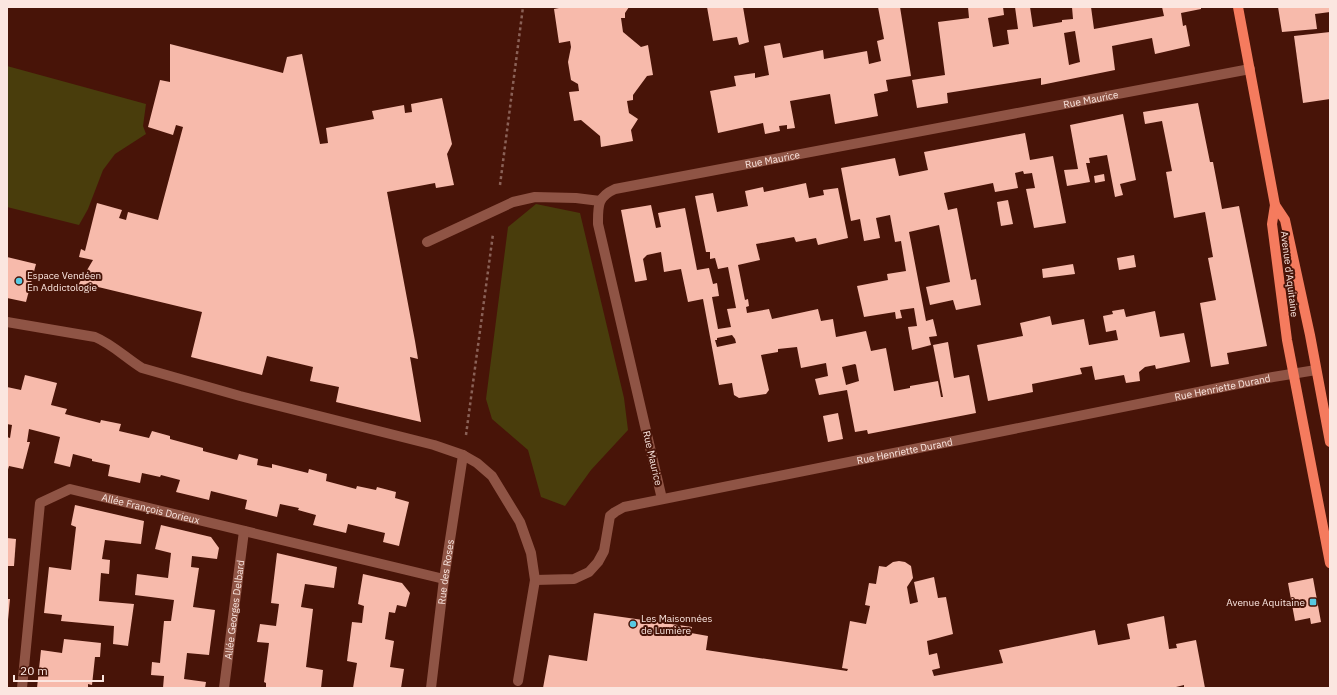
<svg xmlns="http://www.w3.org/2000/svg" width="1337" height="695" viewBox="0 0 1337 695" font-family="'IBM Plex Sans',sans-serif">
<style>
.green{fill:#493d0c}
.building{fill:#f7baab;fill-rule:evenodd}
.lines{fill:none;stroke-linecap:round;stroke-linejoin:round}
.path{stroke:#8a6157;stroke-width:2.5;stroke-dasharray:3 3;stroke-linecap:butt}
.service{stroke:#8f5445;stroke-width:10}
.minor{stroke:#8f5445;stroke-width:10}
.primary{stroke:#f57b5e;stroke-width:10}
.poi-dot{fill:#57c9e2;stroke:#481408;stroke-width:1.5}
.labels{text-anchor:middle;stroke-width:4;stroke-linejoin:round;paint-order:stroke}
.street-label{font-size:10px;fill:#fbe6e0;stroke:#481408}
.poi-label{font-size:10px;fill:#fbe6e0;stroke:#481408;text-anchor:start}
</style>
<rect width="100%" height="100%" fill="#481408"/>
<g class="green">
<path d="M 7,66 L 146,104 L 143,126 L 146,134 L 115,154 L 103,170 L 88,209 L 79,225 L 7,207 Z"/>
<path d="M 536,204 L 580,213 L 624,398 L 628,430 L 591,470 L 565,506 L 541,497 L 528,450 L 492,419 L 486,399 L 508,227 Z"/>
</g>
<g class="building">
<path d="M 564,7 L 629,7 L 625,13 L 625,18 L 621,18 L 623,32 L 641,47 L 648,45 L 653,75 L 647,76 L 633,95 L 633,100 L 627,101 L 629,113 L 638,119 L 631,130 L 633,141 L 601,147 L 600,136 L 581,120 L 574,121 L 569,92 L 579,91 L 578,84 L 571,80 L 568,62 L 571,47 L 570,41 L 559,43 L 554,9 Z"/>
<path d="M 707,7 L 743,7 L 749,42 L 739,45 L 737,37 L 713,41 Z"/>
<path d="M 878,7 L 900,7 L 911,76 L 886,80 L 888,91 L 874,94 L 878,116 L 835,124 L 830,94 L 790,101 L 795,128 L 787,129 L 787,125 L 779,126 L 780,131 L 765,134 L 763,123 L 718,133 L 710,91 L 736,86 L 734,76 L 755,73 L 755,78 L 769,75 L 764,46 L 780,43 L 783,58 L 823,50 L 824,59 L 867,51 L 869,64 L 881,61 L 877,41 L 884,39 Z"/>
<path d="M 968,7 L 1003,7 L 1004,15 L 988,18 L 993,47 L 1009,44 L 1007,30 L 1018,29 L 1015,7 L 1030,7 L 1033,27 L 1062,22 L 1062,20 L 1073,19 L 1072,7 L 1091,7 L 1094,29 L 1164,16 L 1162,7 L 1201,7 L 1201,9 L 1181,13 L 1183,26 L 1186,25 L 1190,46 L 1155,54 L 1152,38 L 1112,46 L 1115,70 L 1041,85 L 1041,78 L 947,93 L 948,103 L 917,108 L 912,80 L 945,75 L 938,22 L 969,18 ZM 1075,31 L 1080,62 L 1069,65 L 1064,33 Z"/>
<path d="M 1278,7 L 1330,7 L 1330,12 L 1315,14 L 1317,29 L 1282,32 Z"/>
<path d="M 1330,32 L 1330,99 L 1303,103 L 1294,36 Z"/>
<path d="M 170,44 L 283,73 L 287,57 L 302,54 L 320,144 L 328,143 L 326,128 L 374,119 L 372,111 L 404,105 L 405,113 L 412,112 L 411,104 L 442,98 L 452,144 L 447,154 L 454,185 L 436,188 L 435,183 L 387,192 L 415,341 L 418,359 L 410,357 L 421,422 L 336,402 L 339,387 L 310,381 L 313,367 L 267,356 L 262,375 L 191,357 L 202,312 L 94,286 L 93,291 L 77,287 L 93,260 L 79,257 L 81,249 L 85,251 L 97,203 L 122,210 L 119,218 L 126,220 L 128,212 L 158,220 L 183,127 L 176,125 L 173,135 L 148,127 L 160,80 L 170,82 Z"/>
<path d="M 1198,103 L 1210,162 L 1213,162 L 1222,209 L 1239,206 L 1267,346 L 1227,353 L 1229,364 L 1211,367 L 1200,303 L 1216,300 L 1208,258 L 1213,257 L 1205,212 L 1174,218 L 1166,172 L 1172,171 L 1162,121 L 1145,124 L 1143,112 Z"/>
<path d="M 1123,114 L 1136,180 L 1120,184 L 1123,195 L 1115,197 L 1107,155 L 1089,158 L 1090,163 L 1086,163 L 1090,182 L 1067,186 L 1064,170 L 1078,169 L 1070,125 Z"/>
<path d="M 1025,133 L 1030,160 L 1053,156 L 1066,223 L 1034,228 L 1026,189 L 1035,188 L 1032,173 L 1024,174 L 1023,171 L 1015,173 L 1018,188 L 995,192 L 993,183 L 944,193 L 948,210 L 957,208 L 971,280 L 976,279 L 981,305 L 956,310 L 953,300 L 930,305 L 926,287 L 950,282 L 939,225 L 909,232 L 926,321 L 933,319 L 937,336 L 929,337 L 931,345 L 912,350 L 908,327 L 917,326 L 914,308 L 900,310 L 902,318 L 896,319 L 895,312 L 864,317 L 857,286 L 888,280 L 887,274 L 906,271 L 901,241 L 895,242 L 890,215 L 876,218 L 880,238 L 864,241 L 860,219 L 851,221 L 841,168 L 895,158 L 899,176 L 928,170 L 924,152 Z"/>
<path d="M 1104,174 L 1105,181 L 1095,183 L 1094,176 Z"/>
<path d="M 806,183 L 809,198 L 824,195 L 823,190 L 838,188 L 848,238 L 818,245 L 816,238 L 796,242 L 794,237 L 756,244 L 760,260 L 738,265 L 745,300 L 748,299 L 749,306 L 746,307 L 747,313 L 769,309 L 772,319 L 818,309 L 821,321 L 833,319 L 836,337 L 866,331 L 871,351 L 886,348 L 894,391 L 910,388 L 910,386 L 938,381 L 941,397 L 943,397 L 933,345 L 948,342 L 954,378 L 969,375 L 976,413 L 868,434 L 867,430 L 855,432 L 847,390 L 819,395 L 815,379 L 828,376 L 826,363 L 801,368 L 797,347 L 778,349 L 778,352 L 761,355 L 769,390 L 766,394 L 739,398 L 734,395 L 732,383 L 719,385 L 703,299 L 688,302 L 681,269 L 664,272 L 661,252 L 647,255 L 643,259 L 647,280 L 635,282 L 621,210 L 651,205 L 656,228 L 661,227 L 658,213 L 685,208 L 697,270 L 709,268 L 713,284 L 717,283 L 719,296 L 712,297 L 718,329 L 731,327 L 727,309 L 736,308 L 728,267 L 718,269 L 715,258 L 710,259 L 710,252 L 706,252 L 695,196 L 713,193 L 717,212 L 748,206 L 745,191 L 763,187 L 764,192 ZM 732,335 L 735,339 L 736,343 L 717,347 L 715,340 L 717,340 L 717,338 ZM 855,364 L 856,365 L 859,381 L 846,385 L 842,367 Z"/>
<path d="M 1008,200 L 1013,224 L 1001,226 L 997,202 Z"/>
<path d="M 1134,255 L 1136,267 L 1119,270 L 1117,258 Z"/>
<path d="M 7,257 L 36,264 L 26,302 L 7,298 Z"/>
<path d="M 1073,264 L 1075,274 L 1043,278 L 1042,269 Z"/>
<path d="M 1124,309 L 1126,317 L 1155,311 L 1160,337 L 1184,333 L 1190,362 L 1156,369 L 1155,365 L 1145,367 L 1139,372 L 1140,381 L 1126,383 L 1124,375 L 1095,380 L 1092,366 L 1080,368 L 1082,374 L 1032,384 L 1033,392 L 988,401 L 977,345 L 1023,336 L 1020,323 L 1050,316 L 1052,325 L 1084,319 L 1089,345 L 1118,340 L 1116,330 L 1106,332 L 1103,316 L 1113,314 L 1112,311 Z"/>
<path d="M 25,375 L 57,383 L 51,405 L 67,409 L 65,414 L 100,423 L 101,420 L 121,424 L 119,431 L 149,438 L 152,431 L 170,436 L 170,439 L 203,448 L 203,451 L 237,460 L 239,454 L 258,459 L 257,465 L 272,468 L 272,464 L 308,473 L 309,469 L 327,474 L 326,481 L 356,489 L 357,486 L 376,490 L 377,487 L 396,492 L 395,498 L 409,502 L 399,546 L 383,542 L 385,533 L 348,524 L 346,533 L 313,525 L 316,515 L 298,510 L 299,508 L 280,504 L 277,517 L 245,509 L 247,500 L 211,491 L 209,500 L 176,492 L 180,480 L 161,475 L 160,477 L 142,473 L 140,483 L 108,476 L 110,465 L 92,461 L 92,459 L 73,454 L 70,467 L 54,463 L 60,437 L 29,429 L 27,442 L 30,442 L 23,469 L 9,466 L 7,473 L 7,437 L 10,438 L 12,425 L 7,424 L 7,387 L 21,390 Z"/>
<path d="M 838,413 L 843,439 L 828,442 L 823,416 Z"/>
<path d="M 75,505 L 144,521 L 141,544 L 105,540 L 102,559 L 110,560 L 109,574 L 101,573 L 99,601 L 134,604 L 128,646 L 113,644 L 114,626 L 61,621 L 62,615 L 44,613 L 49,567 L 71,570 L 76,527 L 71,525 Z"/>
<path d="M 161,525 L 211,537 L 219,548 L 217,559 L 192,556 L 191,567 L 199,568 L 193,607 L 215,610 L 209,655 L 187,653 L 184,679 L 206,682 L 205,688 L 163,688 L 164,676 L 151,675 L 152,662 L 160,663 L 164,621 L 171,621 L 174,600 L 135,595 L 137,574 L 168,578 L 171,553 L 155,549 Z"/>
<path d="M 7,538 L 16,539 L 14,566 L 7,566 Z"/>
<path d="M 277,553 L 337,567 L 334,588 L 305,584 L 301,607 L 313,609 L 306,667 L 323,670 L 321,688 L 266,688 L 266,683 L 264,682 L 269,643 L 257,642 L 260,624 L 276,626 L 279,604 L 271,603 Z"/>
<path d="M 899,561 L 905,562 L 911,566 L 913,578 L 907,587 L 910,604 L 918,602 L 914,582 L 934,577 L 938,598 L 946,597 L 953,634 L 927,641 L 929,655 L 937,653 L 940,668 L 932,670 L 934,676 L 1003,663 L 999,650 L 1095,630 L 1098,645 L 1130,639 L 1127,624 L 1164,616 L 1169,649 L 1177,648 L 1176,644 L 1196,640 L 1205,688 L 1184,688 L 1184,685 L 1172,688 L 543,688 L 549,655 L 587,661 L 594,613 L 692,627 L 691,633 L 708,636 L 706,650 L 847,671 L 848,669 L 842,668 L 850,621 L 866,624 L 870,606 L 865,605 L 869,583 L 876,584 L 879,566 L 886,567 L 893,562 Z"/>
<path d="M 363,574 L 402,583 L 410,593 L 406,607 L 397,605 L 395,613 L 389,612 L 385,639 L 394,641 L 390,667 L 404,669 L 401,688 L 353,688 L 357,663 L 347,661 L 352,622 L 362,623 L 364,606 L 358,604 Z"/>
<path d="M 1313,578 L 1321,622 L 1311,624 L 1310,618 L 1295,621 L 1288,583 Z"/>
<path d="M 7,599 L 10,599 L 8,620 L 7,620 Z"/>
<path d="M 64,639 L 101,643 L 100,657 L 95,657 L 92,685 L 88,684 L 88,688 L 37,688 L 41,650 L 62,653 Z"/>
</g>
<g class="lines">
<g class="path">
<path d="M 500,185 L 523,7"/>
<path d="M 466,435 L 493,234"/>
</g>
<g class="service">
<path d="M 427,242 L 513,202 L 535,197 L 576,198 L 600,201"/>
<path d="M 7,322 L 95,337 C 112,344 126,358 142,368 L 240,396 L 434,445 L 463,455"/>
</g>
<g class="minor">
<path id="s1" d="M 662,499 L 598,224 C 598,206 597,197 615,189 L 1250,69"/>
<path id="s2" d="M 535,580 L 574,579 L 589,572 L 598,562 L 604,551 L 610,516 L 615,512 L 624,507 L 1273,377 L 1316,370"/>
<path id="s3" d="M 22,688 L 40,503 L 70,489 L 444,579"/>
<path id="s4" d="M 224,688 L 244,531"/>
<path id="s5" d="M 431,688 L 444,579 L 463,455 L 477,463 L 492,476 L 520,522 L 531,553 L 535,580 L 518,681"/>
</g>
<g class="primary">
<path d="M 1238,7 L 1275,205 L 1272,224 L 1287,340 L 1330,563"/>
<path d="M 1275,205 L 1285,220 L 1310,335 L 1330,442"/>
</g>
</g>
<g class="poi-dot">
<circle cx="19" cy="281" r="4"/>
<rect x="1309" y="598" width="8" height="8" rx="2"/>
<circle cx="633" cy="624" r="4"/>
</g>
<g class="labels">
<g class="street-label">
<text dy="4" stroke="none"><textPath href="#s1" startOffset="809">Rue Maurice</textPath></text>
<text dy="4" stroke="none"><textPath href="#s1" startOffset="485">Rue Maurice</textPath></text>
<text transform="translate(1290 274) rotate(83)" y="4">Avenue d'Aquitaine</text>
<text dy="4" stroke="none"><textPath href="#s2" startOffset="744">Rue Henriette Durand</textPath></text>
<text dy="4" stroke="none"><textPath href="#s2" startOffset="420">Rue Henriette Durand</textPath></text>
<text transform="translate(653 458) rotate(77)" y="4">Rue Maurice</text>
<text dy="4" stroke="none"><textPath href="#s3" startOffset="302">Allée François Dorieux</textPath></text>
<text dy="4" stroke="none"><textPath href="#s5" startOffset="117">Rue des Roses</textPath></text>
<text dy="4" stroke="none"><textPath href="#s4" startOffset="79">Allée Georges Delbard</textPath></text>
</g>
<g class="poi-label">
<text x="27" y="279">Espace Vendéen<tspan x="27" dy="12">En Addictologie</tspan></text>
<text x="1305" y="606" text-anchor="end">Avenue Aquitaine</text>
<text x="641" y="622">Les Maisonnées<tspan x="641" dy="12">de Lumière</tspan></text>
</g>
</g>
<rect width="1337" height="695" fill="none" stroke="#fbe6e0" stroke-width="16"/>
<path d="M14 675v6h89v-6" fill="none" stroke="#fbe6e0" stroke-width="2"/>
<text x="20" y="675" font-size="12" fill="#fbe6e0" stroke="#481408" stroke-width="3" paint-order="stroke">20 m</text>
</svg>
